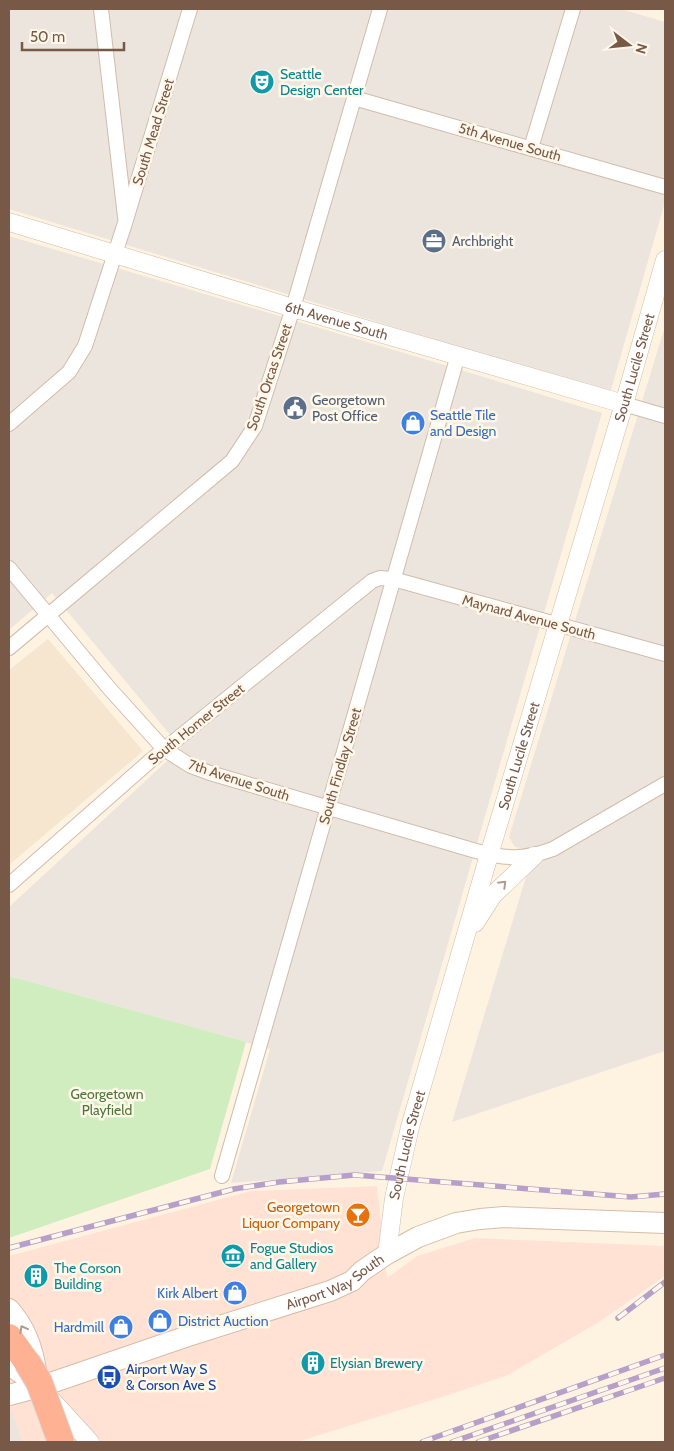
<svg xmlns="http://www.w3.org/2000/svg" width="674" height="1451" viewBox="0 0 674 1451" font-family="Cabin,sans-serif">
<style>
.residential{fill:#f6e5cf}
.commercial{fill:#ffe2d4}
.industrial{fill:#ece5dd}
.green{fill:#d0edbf}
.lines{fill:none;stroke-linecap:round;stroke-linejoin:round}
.minor-casing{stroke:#d2bcaa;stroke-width:16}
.tertiary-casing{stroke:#d2bcaa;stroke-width:19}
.secondary-casing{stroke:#d6bda7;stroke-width:22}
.motorway-casing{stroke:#dfd7d3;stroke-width:28}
.minor{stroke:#fff;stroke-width:14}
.tertiary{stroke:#fff;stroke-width:18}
.secondary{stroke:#fff;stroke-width:20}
.motorway{stroke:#feb193;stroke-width:26}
.rail-casing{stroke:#b69fc8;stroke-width:5.5}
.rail{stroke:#fff7e9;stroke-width:4;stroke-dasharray:11;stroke-linecap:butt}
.motorway-bridge-casing{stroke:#dfd7d3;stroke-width:28;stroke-linecap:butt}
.motorway-bridge{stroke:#feb193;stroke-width:26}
.oneway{stroke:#ae9b90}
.labels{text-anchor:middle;stroke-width:5;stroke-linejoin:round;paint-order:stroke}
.culture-label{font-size:14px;fill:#0d838f;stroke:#fff7e9;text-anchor:start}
.street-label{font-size:14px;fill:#785846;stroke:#fff7e9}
.service-label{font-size:14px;fill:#4e5e75;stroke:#fff7e9;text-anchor:start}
.shop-label{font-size:14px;fill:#366cbe;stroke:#fff7e9;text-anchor:start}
.park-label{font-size:14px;fill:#4c793b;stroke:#fff7e9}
.food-label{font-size:14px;fill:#c56008;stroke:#fff7e9;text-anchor:end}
.transit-label{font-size:14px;fill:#164399;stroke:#fff7e9;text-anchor:start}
</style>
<rect width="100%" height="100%" fill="#fef3e1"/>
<path class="residential" d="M 48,639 L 143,751 L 9,865 L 9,670 Z"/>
<path class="commercial" d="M 377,1186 L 387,1278 L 417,1256 L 475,1238 L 665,1246 L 665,1276 L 599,1322 L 508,1375 L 439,1398 L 297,1442 L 9,1442 L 9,1256 L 251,1191 Z"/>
<g class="industrial">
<path d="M 9,9 L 621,9 L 665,22 L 665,202 L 610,393 L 9,209 Z"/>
<path d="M 9,236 L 441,364 L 602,413 L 382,1171 L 231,1183 L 270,1049 L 9,976 L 9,907 L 181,748 L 52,593 L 9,630 Z"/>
<path d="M 665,326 L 665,1051 L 452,1122 L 535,847 L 526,849 L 515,847 L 509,837 Z"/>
<path d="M 12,1410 L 22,1442 L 9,1442 L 9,1411 Z"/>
</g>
<path class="green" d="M 9,976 L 246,1042 L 210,1169 L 9,1238 Z"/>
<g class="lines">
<defs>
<g id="minor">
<path d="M 101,9 L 125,217"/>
<path d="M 354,98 L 665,187"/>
<path d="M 531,148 L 573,9"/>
<path d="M 624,404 L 665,416"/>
<path d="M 9,424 L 69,372 L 85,346 L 125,223 L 190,9"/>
<path d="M 9,568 L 109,688 L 164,749 L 191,766 L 210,773 L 476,851 C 506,859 523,860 553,849 L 665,784"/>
<path d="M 9,648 L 232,461 L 255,426 L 293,308 L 380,9"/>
<path d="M 9,885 L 150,761 L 372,581 L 380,578 L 393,579 L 665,654"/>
<path d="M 222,1176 L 458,355"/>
</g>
<g id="tertiary">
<path id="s1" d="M 9,222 L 293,308 L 624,404"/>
<path d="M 475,923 L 493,895 L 534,856"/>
<path id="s2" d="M 387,1254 L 394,1198 L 410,1127 L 489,855 L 624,404 L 665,260"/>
<path d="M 47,1395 L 90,1442"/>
</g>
<g id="secondary">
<path d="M 9,1309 C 25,1327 32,1346 36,1370"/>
<path d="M 9,1361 L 15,1369 L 38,1386"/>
<path id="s3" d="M 9,1395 L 39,1387 L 185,1337 L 330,1291 L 352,1281 L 362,1271 L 387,1254 L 418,1237 L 456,1223 L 480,1219 L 504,1217 L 665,1223"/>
</g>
<path id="motorway" d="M 9,1337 L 27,1362"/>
</defs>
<use href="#minor" class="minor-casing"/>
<use href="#tertiary" class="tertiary-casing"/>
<use href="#secondary" class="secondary-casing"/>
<use href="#motorway" class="motorway-casing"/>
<use href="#minor" class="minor"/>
<use href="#tertiary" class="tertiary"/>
<use href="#secondary" class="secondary"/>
<use href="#motorway" class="motorway"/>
<defs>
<g id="rail">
<path d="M 9,1248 L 234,1189 L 279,1182 L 355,1175 L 631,1197 L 665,1194"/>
<path d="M 618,1318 L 665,1282"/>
<path d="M 422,1442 L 665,1355"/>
<path d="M 452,1442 L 665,1368"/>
<path d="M 478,1442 L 665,1378"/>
</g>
</defs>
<use href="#rail" class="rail-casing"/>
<use href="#rail" class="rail"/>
<defs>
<path id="motorway-bridge" d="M 27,1362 L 39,1382 L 61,1442"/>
</defs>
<use href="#motorway-bridge" class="motorway-bridge-casing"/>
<use href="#motorway-bridge" class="motorway-bridge"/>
</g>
<defs><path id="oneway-chevron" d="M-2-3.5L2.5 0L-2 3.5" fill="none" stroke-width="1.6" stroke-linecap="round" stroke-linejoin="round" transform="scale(1.25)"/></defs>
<g class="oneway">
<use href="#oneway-chevron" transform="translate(503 884) rotate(-45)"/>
<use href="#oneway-chevron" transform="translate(23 1329) rotate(-118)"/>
</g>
<defs>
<symbol id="theatre-disc" viewBox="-11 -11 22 22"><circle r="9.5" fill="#0f9aa8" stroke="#fff7e9"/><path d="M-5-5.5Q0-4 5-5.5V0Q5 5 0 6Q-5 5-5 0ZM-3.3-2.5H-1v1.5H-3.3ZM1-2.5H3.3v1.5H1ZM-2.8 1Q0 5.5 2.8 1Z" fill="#fff"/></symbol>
<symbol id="office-disc" viewBox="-11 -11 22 22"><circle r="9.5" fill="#5c6f8a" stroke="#fff7e9"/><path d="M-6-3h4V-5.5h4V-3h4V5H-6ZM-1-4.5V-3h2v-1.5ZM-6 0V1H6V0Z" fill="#fff"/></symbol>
<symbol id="civic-disc" viewBox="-11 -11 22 22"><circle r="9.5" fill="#5c6f8a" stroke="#fff7e9"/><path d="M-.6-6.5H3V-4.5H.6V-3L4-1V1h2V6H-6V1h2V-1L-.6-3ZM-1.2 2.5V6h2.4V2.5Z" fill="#fff"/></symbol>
<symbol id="shop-disc" viewBox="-11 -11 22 22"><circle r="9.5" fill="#3f7fe0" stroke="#fff7e9"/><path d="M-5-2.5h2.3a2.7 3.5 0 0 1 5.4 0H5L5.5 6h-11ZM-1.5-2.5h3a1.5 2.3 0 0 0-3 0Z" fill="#fff"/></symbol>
<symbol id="bar-disc" viewBox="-11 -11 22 22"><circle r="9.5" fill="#e8710a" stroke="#fff7e9"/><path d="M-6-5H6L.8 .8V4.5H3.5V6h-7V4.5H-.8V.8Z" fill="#fff"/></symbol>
<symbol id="museum-disc" viewBox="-11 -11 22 22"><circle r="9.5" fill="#0f9aa8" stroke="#fff7e9"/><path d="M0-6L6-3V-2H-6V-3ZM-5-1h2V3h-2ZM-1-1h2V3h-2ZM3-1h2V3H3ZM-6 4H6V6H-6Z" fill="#fff"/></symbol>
<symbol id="building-disc" viewBox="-11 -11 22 22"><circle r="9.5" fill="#0f9aa8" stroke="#fff7e9"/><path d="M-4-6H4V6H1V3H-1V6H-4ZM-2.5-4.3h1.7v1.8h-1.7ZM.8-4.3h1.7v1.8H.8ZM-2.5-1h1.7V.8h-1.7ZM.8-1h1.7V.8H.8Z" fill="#fff"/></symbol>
<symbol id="bus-disc" viewBox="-11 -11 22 22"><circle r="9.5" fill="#1a4fb4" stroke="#fff7e9"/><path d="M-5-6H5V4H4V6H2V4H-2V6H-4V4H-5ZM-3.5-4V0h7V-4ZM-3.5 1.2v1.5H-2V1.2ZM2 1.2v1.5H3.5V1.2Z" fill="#fff"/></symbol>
</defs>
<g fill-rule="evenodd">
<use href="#theatre-disc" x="248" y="68" width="28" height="28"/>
<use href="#office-disc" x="420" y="227" width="28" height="28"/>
<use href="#civic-disc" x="281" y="394" width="28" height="28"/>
<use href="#shop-disc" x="399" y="409" width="28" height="28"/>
<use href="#bar-disc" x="344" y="1201" width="28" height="28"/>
<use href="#museum-disc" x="219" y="1242" width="28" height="28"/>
<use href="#building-disc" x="22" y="1262" width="28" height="28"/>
<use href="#shop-disc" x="221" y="1279" width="28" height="28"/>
<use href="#shop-disc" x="146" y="1307" width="28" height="28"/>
<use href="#shop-disc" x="107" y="1313" width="28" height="28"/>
<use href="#building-disc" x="299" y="1349" width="28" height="28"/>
<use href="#bus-disc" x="95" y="1363" width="28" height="28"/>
</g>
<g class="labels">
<g class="culture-label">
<text x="280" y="79">Seattle<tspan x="280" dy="16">Design Center</tspan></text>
<text x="250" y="1253">Fogue Studios<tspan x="250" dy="16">and Gallery</tspan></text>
<text x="54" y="1273">The Corson<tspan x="54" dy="16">Building</tspan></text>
<text x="330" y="1368">Elysian Brewery</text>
</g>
<g class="street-label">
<text transform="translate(153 132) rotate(-73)" y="5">South Mead Street</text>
<text transform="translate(510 142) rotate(16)" y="5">5th Avenue South</text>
<text dy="5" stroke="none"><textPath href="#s1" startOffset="342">6th Avenue South</textPath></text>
<text dy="5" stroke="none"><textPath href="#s2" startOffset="921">South Lucile Street</textPath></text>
<text transform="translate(269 377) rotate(-71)" y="5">South Orcas Street</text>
<text transform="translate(529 617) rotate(15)" y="5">Maynard Avenue South</text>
<text transform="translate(196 724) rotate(-39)" y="5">South Homer Street</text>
<text dy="5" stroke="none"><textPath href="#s2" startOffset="516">South Lucile Street</textPath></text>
<text transform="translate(340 766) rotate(-74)" y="5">South Findlay Street</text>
<text transform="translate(239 780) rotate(18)" y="5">7th Avenue South</text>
<text dy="5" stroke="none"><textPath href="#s2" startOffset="111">South Lucile Street</textPath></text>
<text dy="5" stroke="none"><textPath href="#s3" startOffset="346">Airport Way South</textPath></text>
</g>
<g class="service-label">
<text x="452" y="246">Archbright</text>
<text x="312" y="405">Georgetown<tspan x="312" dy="16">Post Office</tspan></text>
</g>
<g class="shop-label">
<text x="430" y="420">Seattle Tile<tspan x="430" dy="16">and Design</tspan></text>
<text x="218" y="1298" text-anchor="end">Kirk Albert</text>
<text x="178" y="1326">District Auction</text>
<text x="104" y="1332" text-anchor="end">Hardmill</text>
</g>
<g class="park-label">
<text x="107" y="1099">Georgetown<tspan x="107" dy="16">Playfield</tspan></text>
</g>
<g class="food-label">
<text x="340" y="1212">Georgetown<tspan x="340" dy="16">Liquor Company</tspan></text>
</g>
<g class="transit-label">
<text x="126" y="1374">Airport Way S<tspan x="126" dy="16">&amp; Corson Ave S</tspan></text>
</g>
</g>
<rect width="674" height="1451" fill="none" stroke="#785846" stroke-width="20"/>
<g transform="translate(629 45) rotate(106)" stroke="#fff7e9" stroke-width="4" paint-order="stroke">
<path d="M0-4L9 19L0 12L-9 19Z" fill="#785846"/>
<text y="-8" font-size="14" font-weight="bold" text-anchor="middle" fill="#785846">N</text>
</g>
<path d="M22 42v8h102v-8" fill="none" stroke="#785846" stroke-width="2.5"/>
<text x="30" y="42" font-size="15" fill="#785846" stroke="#fff7e9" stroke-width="4" paint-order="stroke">50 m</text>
</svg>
